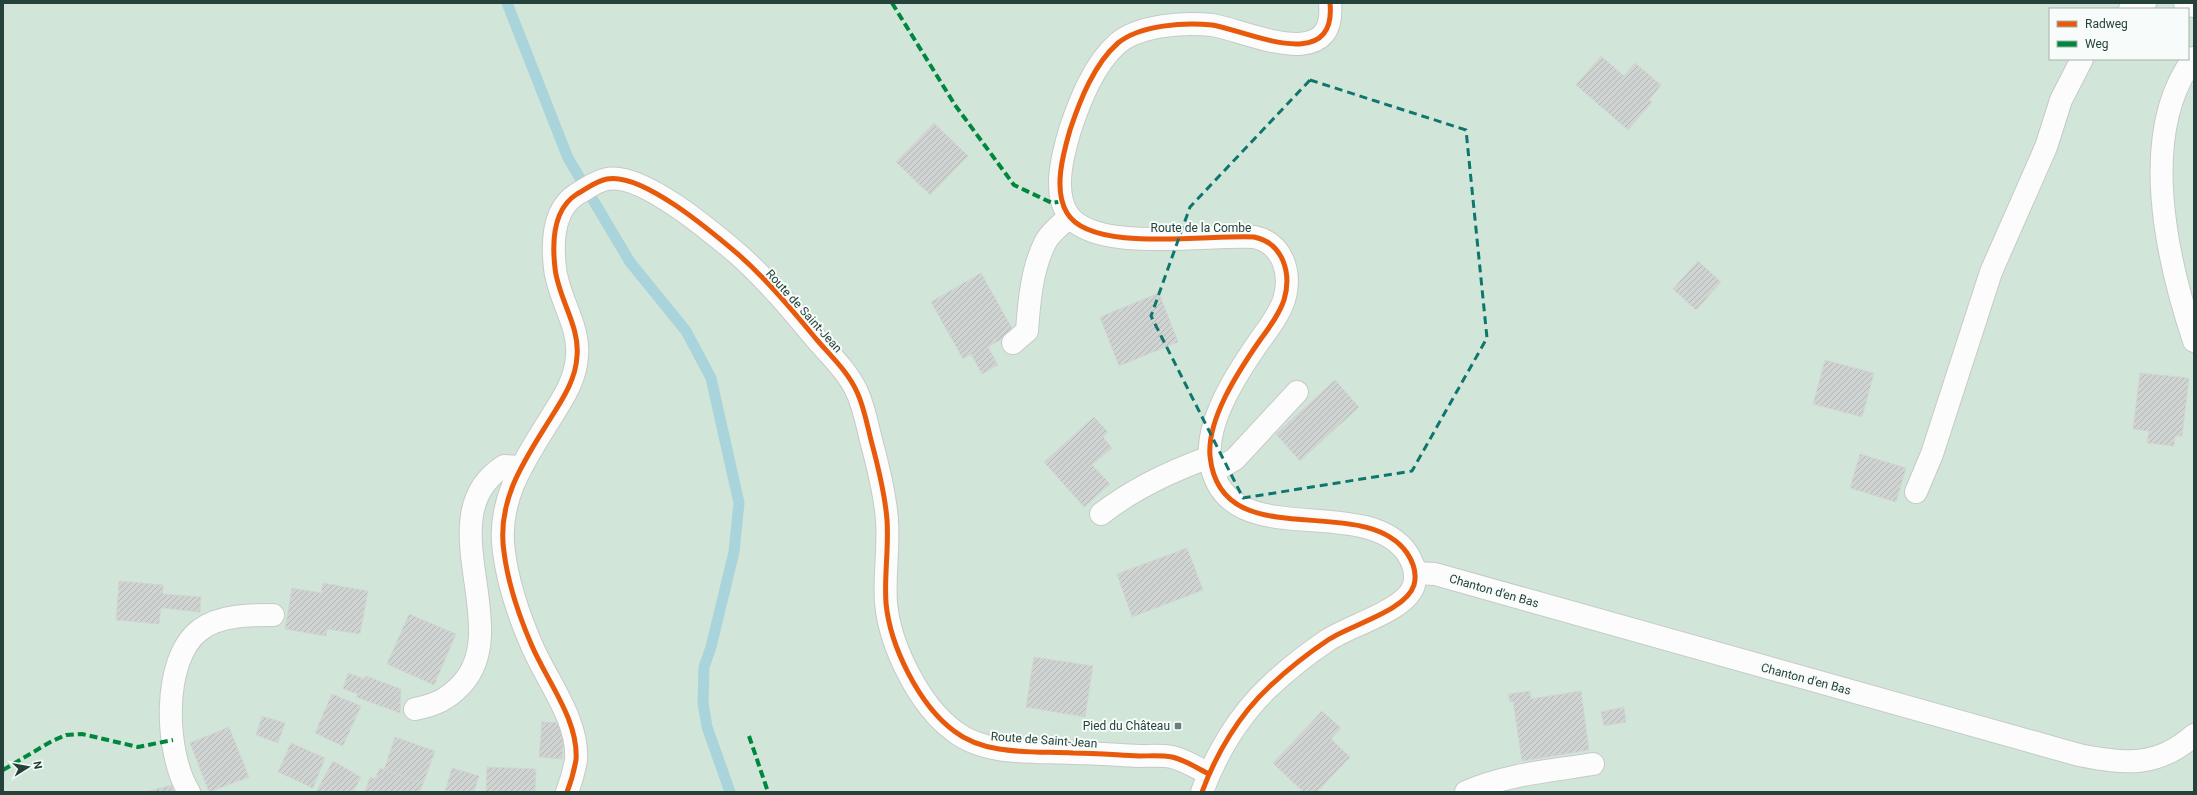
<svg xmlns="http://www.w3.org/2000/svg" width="2197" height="795" viewBox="0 0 2197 795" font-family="Roboto,sans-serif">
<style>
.green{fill:#d1e6d8;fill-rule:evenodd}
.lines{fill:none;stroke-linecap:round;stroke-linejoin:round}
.stream{stroke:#a9d4db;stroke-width:11}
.building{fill:url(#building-hatch);stroke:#d1d6d4}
.minor-casing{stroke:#c5cac8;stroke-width:24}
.minor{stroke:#fcfcfc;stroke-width:22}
.quiet{stroke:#00873e;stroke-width:4;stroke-dasharray:8 4;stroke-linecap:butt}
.cycleway-casing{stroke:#f7fbf9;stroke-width:8}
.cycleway{stroke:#e8590c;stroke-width:5}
.marked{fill:none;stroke:#0f766e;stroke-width:3;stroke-dasharray:8 5;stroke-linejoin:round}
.poi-dot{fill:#697e78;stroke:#f7fbf9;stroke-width:1.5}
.labels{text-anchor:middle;stroke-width:4;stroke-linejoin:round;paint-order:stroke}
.street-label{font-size:12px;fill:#24423a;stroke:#f7fbf9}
.poi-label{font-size:12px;fill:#24423a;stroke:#f7fbf9;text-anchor:end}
</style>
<defs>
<pattern id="building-hatch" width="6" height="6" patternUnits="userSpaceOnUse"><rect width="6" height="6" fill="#cfd4d2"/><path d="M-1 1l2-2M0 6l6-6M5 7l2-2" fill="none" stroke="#b2b7b5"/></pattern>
</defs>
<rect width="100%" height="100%" fill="#e8edeb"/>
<path class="green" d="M 3,3 L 2194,3 L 2194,792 L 3,792 ZM 2050,9 L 2188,9 L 2188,59 L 2050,59 Z"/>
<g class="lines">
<path class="stream" d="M 507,3 L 568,158 L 630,262 L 686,331 L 711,378 L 739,503 L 734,552 L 711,647 L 704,667 L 703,703 L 707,727 L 730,792"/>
</g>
<g class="building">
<path d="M 1601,56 L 1624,76 L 1635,63 L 1661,85 L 1649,100 L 1652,102 L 1628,130 L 1576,85 Z"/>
<path d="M 934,123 L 968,156 L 930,195 L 896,162 Z"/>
<path d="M 1698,261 L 1721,282 L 1696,310 L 1673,289 Z"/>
<path d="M 981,273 L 1014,332 L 988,347 L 998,365 L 982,374 L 971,354 L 963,359 L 931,302 Z"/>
<path d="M 1159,293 L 1178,342 L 1119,366 L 1100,317 Z"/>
<path d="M 1825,360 L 1874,373 L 1862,417 L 1813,404 Z"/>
<path d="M 2140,373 L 2189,378 L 2182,436 L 2175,436 L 2174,446 L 2147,443 L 2149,431 L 2133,429 Z"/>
<path d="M 1335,380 L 1359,407 L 1300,461 L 1276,434 Z"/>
<path d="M 1094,417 L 1108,432 L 1103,437 L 1112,448 L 1092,465 L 1110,484 L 1084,507 L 1044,462 Z"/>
<path d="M 1860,454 L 1906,468 L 1896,502 L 1850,488 Z"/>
<path d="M 1187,548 L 1203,590 L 1132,617 L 1117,574 Z"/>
<path d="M 119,581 L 163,585 L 163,594 L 201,597 L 200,612 L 161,608 L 159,624 L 116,620 Z"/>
<path d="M 323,583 L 368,591 L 360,634 L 327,629 L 326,636 L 285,629 L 292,588 L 321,593 Z"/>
<path d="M 409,614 L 456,634 L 434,685 L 387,664 Z"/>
<path d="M 1034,657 L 1093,666 L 1085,717 L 1026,707 Z"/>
<path d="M 348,673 L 365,679 L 366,676 L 401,689 L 400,713 L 356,697 L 358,694 L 343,689 Z"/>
<path d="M 1530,691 L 1531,699 L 1581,691 L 1589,750 L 1522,761 L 1513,701 L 1510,702 L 1508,694 Z"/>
<path d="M 332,694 L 361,706 L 343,746 L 315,733 Z"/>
<path d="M 1624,707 L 1626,722 L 1604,726 L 1601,712 Z"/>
<path d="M 1322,711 L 1341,728 L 1331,739 L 1350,757 L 1317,792 L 1303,792 L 1273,763 Z"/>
<path d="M 262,716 L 285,723 L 278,743 L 256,735 Z"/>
<path d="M 542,722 L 565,723 L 562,759 L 539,757 Z"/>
<path d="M 229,727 L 249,777 L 209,792 L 190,743 Z"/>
<path d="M 395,737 L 435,751 L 423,784 L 384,770 Z"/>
<path d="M 291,743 L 325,758 L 313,788 L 278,772 Z"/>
<path d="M 333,761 L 361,777 L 353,792 L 316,792 Z"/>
<path d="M 487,767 L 536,769 L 535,792 L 486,792 Z"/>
<path d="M 380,768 L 423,784 L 420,792 L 365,792 L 370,777 L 375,779 Z"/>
<path d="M 452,768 L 479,776 L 474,792 L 445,792 Z"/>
<path d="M 172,785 L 174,792 L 145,792 Z"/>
</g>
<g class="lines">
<defs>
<g id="minor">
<path d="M 2185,3 L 2194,6"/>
<path d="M 2130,9 L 2145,3"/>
<path d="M 2194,58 C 2137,133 2167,260 2194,341"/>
<path d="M 1013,343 L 1027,331 C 1029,302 1032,267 1046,241 C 1051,232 1062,224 1069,217"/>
<path d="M 1213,472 L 1235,459 L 1297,392"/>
<path d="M 1916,492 L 1932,454 L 1991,272 L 2046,147 L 2061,100 L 2082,59"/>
<path d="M 1101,514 C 1134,488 1171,471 1210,457"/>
<path d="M 1415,573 L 1435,574 L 2079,755 C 2125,764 2157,768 2194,735"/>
<path d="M 415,709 C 435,705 447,700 462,684 C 515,626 427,515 504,466 L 521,467"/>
<path d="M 189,792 C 165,754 161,659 200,630 C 219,615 250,615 273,615"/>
<path d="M 567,792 C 571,782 574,771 576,760 C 579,721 547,681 532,646 C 519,616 508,584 504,552 C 496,499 526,458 552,416 C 564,397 576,378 577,356 C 580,326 558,298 555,268 C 552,242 553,209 577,194 C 586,189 596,181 607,179 C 642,172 712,232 739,255 C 768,281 793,311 817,340 C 831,356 848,372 857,392 C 864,407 867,424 871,440 C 878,466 885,493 887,520 C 889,548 884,576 886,603 C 890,646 919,705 954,731 C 986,756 1034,751 1073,753 C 1095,753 1117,755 1139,756 C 1150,756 1161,755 1172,757 C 1185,760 1197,768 1209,774"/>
<path d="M 1202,792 C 1216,754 1239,715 1269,687 C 1287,670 1307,654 1328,640 C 1350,625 1406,611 1414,585 C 1417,574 1413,562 1407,553 C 1363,490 1220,558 1210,456 C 1207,419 1238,372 1258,343 C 1268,329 1279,315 1284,300 C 1292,273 1283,243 1254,237 C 1211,234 1091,254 1067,213 C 1053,190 1063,154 1070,130 C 1080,100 1094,64 1118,43 C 1140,25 1185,22 1212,25 C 1245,30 1337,76 1330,3"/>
<path d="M 1466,792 C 1506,774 1551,771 1593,764"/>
</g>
</defs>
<use href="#minor" class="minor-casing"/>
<use href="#minor" class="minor"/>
<g class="quiet">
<path d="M 892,3 L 955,105 L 1014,185 L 1052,203 L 1063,201"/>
<path d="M 749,736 L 768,792"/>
<path d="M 3,770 L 52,741 L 66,735 L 82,734 L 138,747 L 173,740"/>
</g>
<defs>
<g id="cycleway">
<path d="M 567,792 C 571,782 574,771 576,760 C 579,721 547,681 532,646 C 519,616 508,584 504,552 C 496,499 526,458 552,416 C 564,397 576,378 577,356 C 580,326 558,298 555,268 C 552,242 553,209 577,194 C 586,189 596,181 607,179 C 642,172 712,232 739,255 C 768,281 793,311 817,340 C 831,356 848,372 857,392 C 864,407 867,424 871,440 C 878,466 885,493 887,520 C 889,548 884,576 886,603 C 890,646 919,705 954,731 C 986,756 1034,751 1073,753 C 1095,753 1117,755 1139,756 C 1150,756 1161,755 1172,757 C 1185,760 1197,768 1209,774"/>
<path d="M 1202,792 C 1216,754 1239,715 1269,687 C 1287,670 1307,654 1328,640 C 1350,625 1406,611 1414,585 C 1417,574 1413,562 1407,553 C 1363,490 1220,558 1210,456 C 1207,419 1238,372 1258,343 C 1268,329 1279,315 1284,300 C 1292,273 1283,243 1254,237 C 1211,234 1091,254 1067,213 C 1053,190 1063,154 1070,130 C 1080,100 1094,64 1118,43 C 1140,25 1185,22 1212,25 C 1245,30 1337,76 1330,3"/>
</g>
</defs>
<use href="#cycleway" class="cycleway-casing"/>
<use href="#cycleway" class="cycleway"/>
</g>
<path class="marked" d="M 1310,80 L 1466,130 L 1487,338 L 1412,471 L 1243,498 L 1151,316 L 1190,207 Z"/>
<rect class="poi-dot" x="1174" y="722" width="8" height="8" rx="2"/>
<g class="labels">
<g class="street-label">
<text x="1201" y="232">Route de la Combe</text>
<text transform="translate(804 311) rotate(48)" y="4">Route de Saint-Jean</text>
<text transform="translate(1494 591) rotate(16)" y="4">Chanton d'en Bas</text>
<text transform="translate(1806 679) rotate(15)" y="4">Chanton d'en Bas</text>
<text transform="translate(1044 740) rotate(4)" y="4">Route de Saint-Jean</text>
</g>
<g class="poi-label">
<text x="1170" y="730">Pied du Château</text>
</g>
</g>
<rect width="2197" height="795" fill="none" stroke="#24423a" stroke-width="8"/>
<rect x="2049" y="8" width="140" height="52" fill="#f7fbf9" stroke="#a3b1ad"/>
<rect x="2057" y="21" width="20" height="6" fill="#e8590c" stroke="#a3b1ad"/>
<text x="2085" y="28" font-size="12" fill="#24423a">Radweg</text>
<rect x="2057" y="41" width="20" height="6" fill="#00873e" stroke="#a3b1ad"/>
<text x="2085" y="48" font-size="12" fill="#24423a">Weg</text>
<g transform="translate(28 767) rotate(79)" stroke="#f7fbf9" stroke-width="3" paint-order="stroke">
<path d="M0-3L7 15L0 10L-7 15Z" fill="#24423a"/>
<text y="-6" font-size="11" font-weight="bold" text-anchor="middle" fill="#24423a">N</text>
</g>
</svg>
